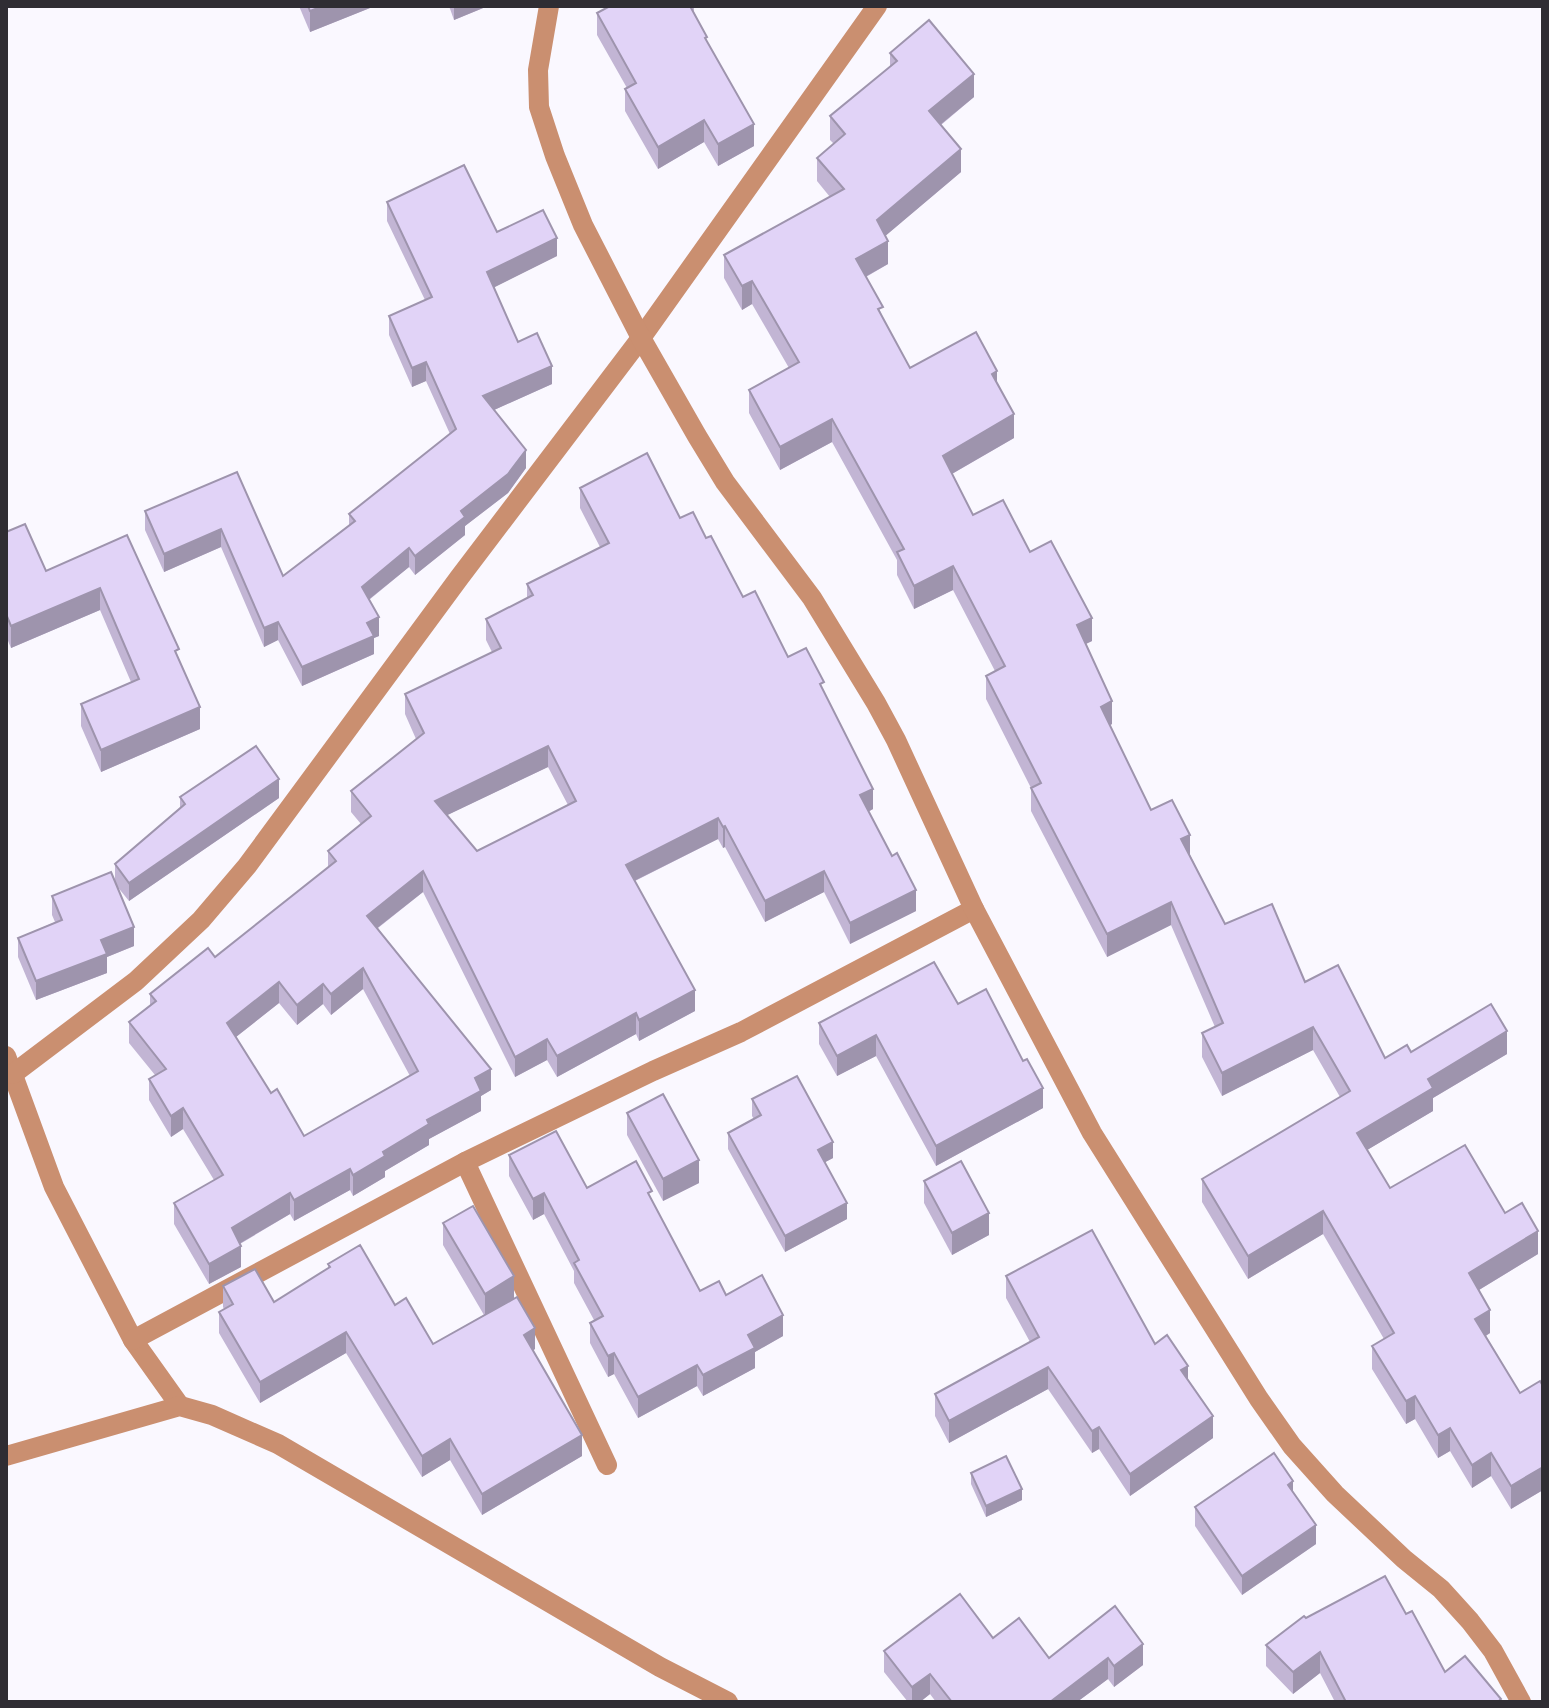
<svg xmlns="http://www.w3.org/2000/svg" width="1549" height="1708" viewBox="0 0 1549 1708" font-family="Rubik,sans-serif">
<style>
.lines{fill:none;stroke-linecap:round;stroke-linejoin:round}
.minor{stroke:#ca8f70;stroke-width:20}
.tertiary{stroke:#ca8f70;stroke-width:20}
.wall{fill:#c2b5d4;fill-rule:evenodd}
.shaded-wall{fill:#9e94ad}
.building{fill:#e1d3f7;stroke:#9e94ad;stroke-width:2;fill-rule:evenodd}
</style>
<rect width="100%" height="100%" fill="#faf8ff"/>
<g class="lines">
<g class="minor">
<path d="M 6,1056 L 54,1187 L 133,1340 L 180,1406"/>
<path d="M 13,1074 L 136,981 L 201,920 L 247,866 L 459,578 L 641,338 L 877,6"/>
<path d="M 465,1162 L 607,1465"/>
<path d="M 133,1340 L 465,1162 L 653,1071 L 741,1032 L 974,909"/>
</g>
<g class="tertiary">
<path d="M 549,6 L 538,70 L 539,107 L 555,156 L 583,225 L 641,338 L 697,436 L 725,482 L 812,598 L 876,703 L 896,740 L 974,909 L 1092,1133 L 1259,1399 L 1292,1446 L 1335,1494 L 1404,1559 L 1441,1589 L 1470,1621 L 1493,1651 L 1521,1702"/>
<path d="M 6,1456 L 180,1406 L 212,1415 L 278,1444 L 660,1667 L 728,1702"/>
</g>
</g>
<g class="wall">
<path d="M 299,6 L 375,6 L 310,32 Z"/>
<path d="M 449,6 L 488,6 L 454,20 Z"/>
<path d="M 694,6 L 694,12 L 754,146 L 718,166 L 704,142 L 658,169 L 625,111 L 625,89 L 627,88 L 597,35 L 597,13 Z"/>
<path d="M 890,53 L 974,97 L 941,125 L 961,172 L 885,236 L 888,264 L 866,277 L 883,318 L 910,368 L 997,384 L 1014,438 L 952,474 L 973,515 L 1030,552 L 1092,641 L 1086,644 L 1112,724 L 1110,725 L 1151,810 L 1190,855 L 1225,924 L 1305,982 L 1385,1058 L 1411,1052 L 1507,1054 L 1433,1098 L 1433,1111 L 1367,1150 L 1390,1188 L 1505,1213 L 1538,1254 L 1479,1290 L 1490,1333 L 1486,1336 L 1520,1393 L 1543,1386 L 1543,1490 L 1511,1509 L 1491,1476 L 1472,1488 L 1450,1451 L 1438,1458 L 1415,1419 L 1406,1424 L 1372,1369 L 1372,1346 L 1384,1339 L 1323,1234 L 1248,1279 L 1202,1202 L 1202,1179 L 1340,1097 L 1313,1050 L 1222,1096 L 1202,1057 L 1202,1033 L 1215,1027 L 1171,925 L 1107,957 L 1031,811 L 1031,788 L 986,699 L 986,676 L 995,671 L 953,590 L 914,609 L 897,575 L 897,560 L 832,442 L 780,470 L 749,413 L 749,390 L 789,368 L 752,304 L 742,310 L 724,278 L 724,255 L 830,197 L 817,181 L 817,158 L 834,144 L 830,140 L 830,116 L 890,67 Z"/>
<path d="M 387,202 L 497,232 L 557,256 L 494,287 L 518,342 L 552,384 L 494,410 L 526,468 L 508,493 L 465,526 L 465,535 L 415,575 L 409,567 L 369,600 L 379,636 L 374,638 L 374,654 L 302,686 L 278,640 L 264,647 L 221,547 L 164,572 L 145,530 L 145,511 L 237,472 L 283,576 L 349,525 L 349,514 L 450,434 L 426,381 L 412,387 L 389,335 L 389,316 L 425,300 L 387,221 Z"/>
<path d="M 580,488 L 680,518 L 706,538 L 743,597 L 788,657 L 824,691 L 873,809 L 868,812 L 916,911 L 850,944 L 824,892 L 765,922 L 725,847 L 723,848 L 718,839 L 635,881 L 695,1011 L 639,1041 L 636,1034 L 557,1077 L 547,1060 L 515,1077 L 423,892 L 378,928 L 491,1090 L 481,1096 L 481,1111 L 429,1139 L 429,1145 L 385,1171 L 385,1177 L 353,1196 L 350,1190 L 294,1221 L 290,1214 L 240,1244 L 241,1267 L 209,1284 L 174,1224 L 174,1203 L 214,1180 L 183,1129 L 171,1137 L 149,1100 L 149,1079 L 155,1075 L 129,1043 L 129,1022 L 150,1005 L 150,994 L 215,957 L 328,868 L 328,851 L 361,824 L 351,812 L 351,791 L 416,739 L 405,714 L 405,694 L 492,652 L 486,640 L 486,619 L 527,598 L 527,584 L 600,547 L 580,508 ZM 548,767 L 568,805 L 477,851 L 447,815 ZM 363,989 L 410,1076 L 304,1136 L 271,1093 L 236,1037 L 279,1003 L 297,1025 L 323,1004 L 331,1015 Z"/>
<path d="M 6,532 L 46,571 L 127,535 L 179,659 L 200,729 L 101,772 L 81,726 L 81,704 L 131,682 L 100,610 L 11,648 L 6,636 Z"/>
<path d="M 180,797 L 279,798 L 129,901 L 116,885 L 134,946 L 107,957 L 107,973 L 36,1000 L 18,957 L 18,938 L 55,922 L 52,915 L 52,896 L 115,882 L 115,864 L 180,808 Z"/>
<path d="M 958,1004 L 1043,1108 L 936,1166 L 876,1056 L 837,1076 L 819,1044 L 819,1023 Z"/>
<path d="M 752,1099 L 833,1158 L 825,1162 L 847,1219 L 785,1252 L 728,1149 L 728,1133 L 754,1119 L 752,1116 Z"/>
<path d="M 627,1113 L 699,1183 L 663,1201 L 627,1135 Z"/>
<path d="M 509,1155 L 587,1188 L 652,1200 L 700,1291 L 726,1295 L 783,1336 L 755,1352 L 755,1368 L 703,1396 L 697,1386 L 638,1418 L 614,1374 L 608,1377 L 590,1343 L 590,1323 L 594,1320 L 574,1283 L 574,1271 L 544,1214 L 533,1220 L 509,1176 Z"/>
<path d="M 924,1181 L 989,1235 L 952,1255 L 924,1203 Z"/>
<path d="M 443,1223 L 514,1298 L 535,1349 L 533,1350 L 582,1456 L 482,1515 L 450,1460 L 422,1477 L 346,1353 L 260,1403 L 219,1333 L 219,1312 L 224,1309 L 223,1307 L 223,1286 L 274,1302 L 328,1269 L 328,1264 L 395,1305 L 433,1344 L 484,1315 L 443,1245 Z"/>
<path d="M 1006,1276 L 1155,1344 L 1188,1381 L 1213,1438 L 1130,1496 L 1099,1449 L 1092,1453 L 1048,1389 L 949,1443 L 935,1416 L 935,1394 L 1030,1342 L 1006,1298 Z"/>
<path d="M 971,1473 L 1022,1500 L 986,1517 L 971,1484 Z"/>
<path d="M 1293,1493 L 1316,1544 L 1242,1595 L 1195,1526 L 1195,1507 Z"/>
<path d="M 1115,1606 L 1143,1665 L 1114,1687 L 1108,1679 L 1077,1702 L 936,1702 L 930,1694 L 920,1702 L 908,1702 L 884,1672 L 884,1651 L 993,1638 L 1049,1658 Z"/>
<path d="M 1406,1614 L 1445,1672 L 1501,1702 L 1335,1702 L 1320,1673 L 1293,1694 L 1266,1666 L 1266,1645 L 1306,1618 Z"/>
</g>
<g class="shaded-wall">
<path d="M 323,6 L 375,6 L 310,32 L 310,11 Z"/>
<path d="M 454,6 L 488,6 L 454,20 Z"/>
<path d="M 974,74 L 974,97 L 929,134 L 929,111 Z"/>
<path d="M 704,120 L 704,142 L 658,169 L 658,147 Z"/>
<path d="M 754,124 L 754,146 L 718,166 L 718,144 Z"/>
<path d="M 961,149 L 961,172 L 877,243 L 877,220 Z"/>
<path d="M 557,238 L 557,256 L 487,291 L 487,272 Z"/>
<path d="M 888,241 L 888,264 L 856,282 L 856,259 Z"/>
<path d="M 752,281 L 752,304 L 742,310 L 742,286 Z"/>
<path d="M 426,362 L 426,381 L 412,387 L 412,368 Z"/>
<path d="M 552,366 L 552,384 L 483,415 L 483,396 Z"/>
<path d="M 997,371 L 997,394 L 992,374 Z"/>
<path d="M 1014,414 L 1014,438 L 943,479 L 943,456 Z"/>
<path d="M 832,419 L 832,442 L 780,470 L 780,447 Z"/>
<path d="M 526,450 L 526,468 L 508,493 L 465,526 L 465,535 L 415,575 L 415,556 Z"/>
<path d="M 221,529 L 221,547 L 164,572 L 164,554 Z"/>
<path d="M 409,548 L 409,567 L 362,605 L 362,587 Z"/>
<path d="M 953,566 L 953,590 L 914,609 L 914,586 Z"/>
<path d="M 100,588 L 100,610 L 11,648 L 11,626 Z"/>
<path d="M 379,617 L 379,636 L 374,638 L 374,654 L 302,686 L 302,667 L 367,623 Z"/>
<path d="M 1092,618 L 1092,641 L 1077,648 L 1077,625 Z"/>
<path d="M 278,622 L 278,640 L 264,647 L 264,628 Z"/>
<path d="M 1112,701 L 1112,724 L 1101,730 L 1101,707 Z"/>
<path d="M 200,707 L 200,729 L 101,772 L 101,750 Z"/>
<path d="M 548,746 L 548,767 L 435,821 L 435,801 Z"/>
<path d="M 279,779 L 279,798 L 129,901 L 129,883 Z"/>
<path d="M 873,789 L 873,809 L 860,816 L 860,795 Z"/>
<path d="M 718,818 L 718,839 L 626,885 L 626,865 Z"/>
<path d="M 725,826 L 725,847 L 723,848 L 723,827 Z"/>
<path d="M 1190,835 L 1190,858 L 1181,839 Z"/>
<path d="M 423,871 L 423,892 L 367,936 L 367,916 Z"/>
<path d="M 824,871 L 824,892 L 765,922 L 765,901 Z"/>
<path d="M 916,890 L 916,911 L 850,944 L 850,923 Z"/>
<path d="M 1171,902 L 1171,925 L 1107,957 L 1107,934 Z"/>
<path d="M 134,927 L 134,946 L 107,957 L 107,973 L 36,1000 L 36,981 L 101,940 Z"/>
<path d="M 363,968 L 363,989 L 331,1015 L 331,994 Z"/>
<path d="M 279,982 L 279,1003 L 227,1044 L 227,1023 Z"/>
<path d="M 323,984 L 323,1004 L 297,1025 L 297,1005 Z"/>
<path d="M 695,990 L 695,1011 L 639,1041 L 639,1020 Z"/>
<path d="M 636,1013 L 636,1034 L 557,1077 L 557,1056 Z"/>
<path d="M 1313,1027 L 1313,1050 L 1222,1096 L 1222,1073 Z"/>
<path d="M 1507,1031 L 1507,1054 L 1433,1098 L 1433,1111 L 1357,1156 L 1357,1133 L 1428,1079 Z"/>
<path d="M 876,1035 L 876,1056 L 837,1076 L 837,1056 Z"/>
<path d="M 547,1039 L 547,1060 L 515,1077 L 515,1057 Z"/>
<path d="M 491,1069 L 491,1090 L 481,1096 L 481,1111 L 429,1139 L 429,1145 L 385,1171 L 385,1177 L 353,1196 L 353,1175 L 427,1120 L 475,1078 Z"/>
<path d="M 1043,1088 L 1043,1108 L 936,1166 L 936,1146 Z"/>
<path d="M 183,1108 L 183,1129 L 171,1137 L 171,1116 Z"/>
<path d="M 833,1142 L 833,1158 L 818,1166 L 818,1150 Z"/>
<path d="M 699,1160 L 699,1183 L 663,1201 L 663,1179 Z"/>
<path d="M 350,1169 L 350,1190 L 294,1221 L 294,1200 Z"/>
<path d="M 290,1193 L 290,1214 L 232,1248 L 232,1228 Z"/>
<path d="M 544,1193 L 544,1214 L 533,1220 L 533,1199 Z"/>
<path d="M 847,1203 L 847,1219 L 785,1252 L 785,1236 Z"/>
<path d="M 1323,1211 L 1323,1234 L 1248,1279 L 1248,1256 Z"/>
<path d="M 989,1213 L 989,1235 L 952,1255 L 952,1233 Z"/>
<path d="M 1538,1231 L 1538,1254 L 1469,1296 L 1469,1273 Z"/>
<path d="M 241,1246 L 241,1267 L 209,1284 L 209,1264 Z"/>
<path d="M 514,1276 L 514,1299 L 485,1316 L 485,1294 Z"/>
<path d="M 1490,1310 L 1490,1333 L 1475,1342 L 1475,1319 Z"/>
<path d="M 783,1315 L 783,1336 L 755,1352 L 755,1368 L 703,1396 L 703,1375 L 748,1335 Z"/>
<path d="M 535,1328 L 535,1349 L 524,1356 L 524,1335 Z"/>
<path d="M 346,1332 L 346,1353 L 260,1403 L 260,1382 Z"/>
<path d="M 614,1353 L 614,1374 L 608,1377 L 608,1356 Z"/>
<path d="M 697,1365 L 697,1386 L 638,1418 L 638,1397 Z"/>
<path d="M 1188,1366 L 1188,1388 L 1181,1370 Z"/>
<path d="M 1048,1367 L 1048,1389 L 949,1443 L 949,1421 Z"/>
<path d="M 1415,1396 L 1415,1419 L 1406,1424 L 1406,1401 Z"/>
<path d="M 1213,1416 L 1213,1438 L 1130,1496 L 1130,1474 Z"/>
<path d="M 1099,1427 L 1099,1449 L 1092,1453 L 1092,1431 Z"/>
<path d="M 1450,1428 L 1450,1451 L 1438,1458 L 1438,1435 Z"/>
<path d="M 582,1435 L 582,1456 L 482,1515 L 482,1494 Z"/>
<path d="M 450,1439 L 450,1460 L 422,1477 L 422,1456 Z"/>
<path d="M 1491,1453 L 1491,1476 L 1472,1488 L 1472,1465 Z"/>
<path d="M 1543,1467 L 1543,1490 L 1511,1509 L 1511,1486 Z"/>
<path d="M 1293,1481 L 1293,1500 L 1288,1485 Z"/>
<path d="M 1022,1489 L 1022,1500 L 986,1517 L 986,1506 Z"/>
<path d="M 1316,1525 L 1316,1544 L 1242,1595 L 1242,1576 Z"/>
<path d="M 1143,1644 L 1143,1665 L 1114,1687 L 1114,1666 Z"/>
<path d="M 1320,1652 L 1320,1673 L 1293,1694 L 1293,1672 Z"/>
<path d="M 1108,1658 L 1108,1679 L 1077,1702 L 1050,1702 Z"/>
<path d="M 930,1674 L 930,1694 L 920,1702 L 912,1702 L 912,1687 Z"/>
</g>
<g class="building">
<path d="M 308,6 L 323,6 L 310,11 Z"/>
<path d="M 610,6 L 690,6 L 707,37 L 705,38 L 754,124 L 718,144 L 704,120 L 658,147 L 625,89 L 636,83 L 597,13 Z"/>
<path d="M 929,20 L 974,74 L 929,111 L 961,149 L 877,220 L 888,241 L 856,259 L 883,307 L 878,309 L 910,368 L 976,332 L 997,371 L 992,374 L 1014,414 L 943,456 L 973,515 L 1003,500 L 1030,552 L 1051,541 L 1092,618 L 1077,625 L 1112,701 L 1101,707 L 1151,810 L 1172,800 L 1190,835 L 1181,839 L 1225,924 L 1272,904 L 1305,982 L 1338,965 L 1385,1058 L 1407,1045 L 1411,1052 L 1491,1004 L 1507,1031 L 1428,1079 L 1433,1088 L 1357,1133 L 1390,1188 L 1465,1145 L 1505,1213 L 1522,1203 L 1538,1231 L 1469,1273 L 1490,1310 L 1475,1319 L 1520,1393 L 1540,1381 L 1543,1386 L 1543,1467 L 1511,1486 L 1491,1453 L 1472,1465 L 1450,1428 L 1438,1435 L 1415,1396 L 1406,1401 L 1372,1346 L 1394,1333 L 1323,1211 L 1248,1256 L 1202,1179 L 1350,1091 L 1313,1027 L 1222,1073 L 1202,1033 L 1223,1023 L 1171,902 L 1107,934 L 1031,788 L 1041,783 L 986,676 L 1005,666 L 953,566 L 914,586 L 897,552 L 904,549 L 832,419 L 780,447 L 749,390 L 799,362 L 752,281 L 742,286 L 724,255 L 844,189 L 817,158 L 845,134 L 830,116 L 897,61 L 890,53 Z"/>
<path d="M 464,165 L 497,232 L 543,210 L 557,238 L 487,272 L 518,342 L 537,333 L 552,366 L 483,396 L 526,450 L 508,474 L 461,511 L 465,517 L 415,556 L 409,548 L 362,587 L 379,617 L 367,623 L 374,636 L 302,667 L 278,622 L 264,628 L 221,529 L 164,554 L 145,511 L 237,472 L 283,576 L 355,521 L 349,514 L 456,429 L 426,362 L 412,368 L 389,316 L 432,297 L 387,202 Z"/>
<path d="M 647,453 L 680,518 L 693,512 L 706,538 L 711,536 L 743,597 L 755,591 L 788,657 L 806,648 L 824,682 L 820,684 L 873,789 L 860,795 L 892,856 L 897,853 L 916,890 L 850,923 L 824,871 L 765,901 L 725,826 L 723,827 L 718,818 L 626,865 L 695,990 L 639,1020 L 636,1013 L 557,1056 L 547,1039 L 515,1057 L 423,871 L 367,916 L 491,1069 L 475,1078 L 481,1091 L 427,1120 L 429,1124 L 383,1152 L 385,1156 L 353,1175 L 350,1169 L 294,1200 L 290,1193 L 232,1228 L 241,1246 L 209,1264 L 174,1203 L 223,1175 L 183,1108 L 171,1116 L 149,1079 L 166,1069 L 129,1022 L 156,1001 L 150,994 L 208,948 L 215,957 L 336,861 L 328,851 L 371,816 L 351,791 L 424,733 L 405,694 L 501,648 L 486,619 L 533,595 L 527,584 L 609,543 L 580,488 ZM 548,746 L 576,801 L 477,851 L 435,801 ZM 363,968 L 418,1071 L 304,1136 L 277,1089 L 271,1093 L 227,1023 L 279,982 L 297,1005 L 323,984 L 331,994 Z"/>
<path d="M 25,524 L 46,571 L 127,535 L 179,649 L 175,651 L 200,707 L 101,750 L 81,704 L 139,679 L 100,588 L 11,626 L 6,614 L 6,532 Z"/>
<path d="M 256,746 L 279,779 L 129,883 L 115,864 L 185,804 L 180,797 Z"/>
<path d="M 111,872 L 134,927 L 101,940 L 107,954 L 36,981 L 18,938 L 62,920 L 52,896 Z"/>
<path d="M 934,962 L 958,1004 L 986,989 L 1023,1061 L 1027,1059 L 1043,1088 L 936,1146 L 876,1035 L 837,1056 L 819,1023 Z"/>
<path d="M 797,1076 L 833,1142 L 818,1150 L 847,1203 L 785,1236 L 728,1133 L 761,1115 L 752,1099 Z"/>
<path d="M 663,1094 L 699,1160 L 663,1179 L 627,1113 Z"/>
<path d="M 556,1131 L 587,1188 L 636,1161 L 652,1191 L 648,1193 L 700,1291 L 719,1281 L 726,1295 L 762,1275 L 783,1315 L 748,1335 L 755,1348 L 703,1375 L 697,1365 L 638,1397 L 614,1353 L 608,1356 L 590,1323 L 603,1316 L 574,1263 L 579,1260 L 544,1193 L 533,1199 L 509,1155 Z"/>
<path d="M 961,1161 L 989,1213 L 952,1233 L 924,1181 Z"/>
<path d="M 473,1206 L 514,1276 L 485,1294 L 443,1223 Z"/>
<path d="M 1092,1230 L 1155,1344 L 1167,1335 L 1188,1366 L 1181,1370 L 1213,1416 L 1130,1474 L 1099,1427 L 1092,1431 L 1048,1367 L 949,1421 L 935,1394 L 1039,1337 L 1006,1276 Z"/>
<path d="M 360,1245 L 395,1305 L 406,1298 L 433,1344 L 517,1297 L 535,1328 L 524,1335 L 582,1435 L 482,1494 L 450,1439 L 422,1456 L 346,1332 L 260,1382 L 219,1312 L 233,1304 L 223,1286 L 255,1269 L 274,1302 L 330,1267 L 328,1264 Z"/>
<path d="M 1274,1453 L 1293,1481 L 1288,1485 L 1316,1525 L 1242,1576 L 1195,1507 Z"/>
<path d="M 1006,1456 L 1022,1489 L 986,1506 L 971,1473 Z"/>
<path d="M 1385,1576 L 1406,1614 L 1412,1611 L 1445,1672 L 1465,1656 L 1501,1699 L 1498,1702 L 1346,1702 L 1320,1652 L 1293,1672 L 1266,1645 L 1304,1616 L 1306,1618 Z"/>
<path d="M 960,1594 L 993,1638 L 1019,1618 L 1049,1658 L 1115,1606 L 1143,1644 L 1114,1666 L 1108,1658 L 1050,1702 L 952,1702 L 930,1674 L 912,1687 L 884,1651 Z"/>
</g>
<rect width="1549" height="1708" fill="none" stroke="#2f2d33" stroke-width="16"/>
</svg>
